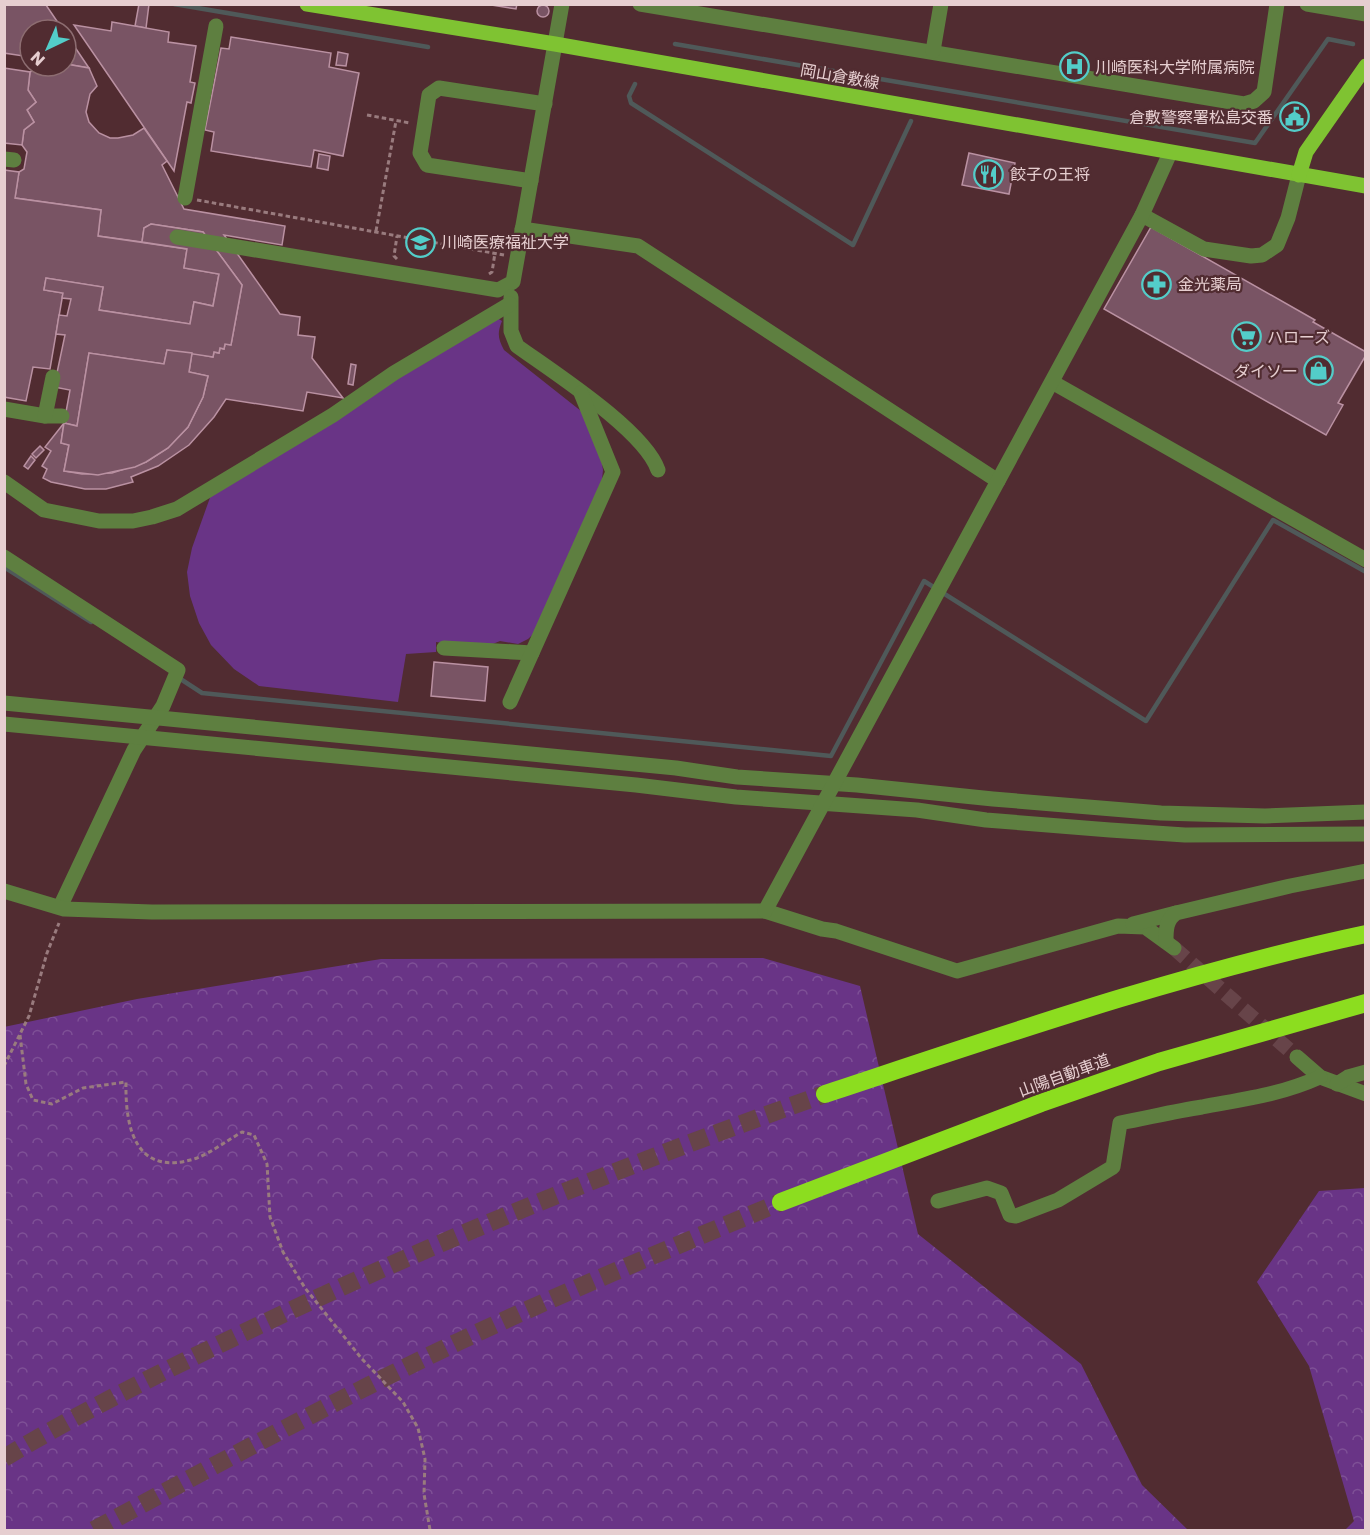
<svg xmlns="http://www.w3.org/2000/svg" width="1370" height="1535" viewBox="0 0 1370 1535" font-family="Poppins,'Noto Sans JP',sans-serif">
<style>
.grass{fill:#693486}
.forest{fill:url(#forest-crowns)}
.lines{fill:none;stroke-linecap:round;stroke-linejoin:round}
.stream{stroke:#4f5959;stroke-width:4.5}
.building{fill:#795464;stroke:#ba91a2;stroke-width:1.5}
.minor-tunnel{stroke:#674449;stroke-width:15;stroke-dasharray:15 8;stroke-linecap:butt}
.highway-tunnel{stroke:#674449;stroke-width:18;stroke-dasharray:18 9;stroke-linecap:butt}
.path{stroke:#997b7e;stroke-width:3;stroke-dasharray:4.5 3;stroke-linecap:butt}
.minor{stroke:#5e7f40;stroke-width:15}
.major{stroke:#7fc332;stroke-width:15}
.highway{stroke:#8cdd1f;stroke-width:18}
.labels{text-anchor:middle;stroke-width:4.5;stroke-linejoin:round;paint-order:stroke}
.poi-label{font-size:16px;fill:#e6ced0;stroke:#512c31;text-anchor:start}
.street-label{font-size:16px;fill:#e6ced0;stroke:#512c31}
</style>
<defs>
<pattern id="forest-crowns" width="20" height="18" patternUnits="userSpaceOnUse" patternTransform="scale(1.5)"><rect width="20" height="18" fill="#693486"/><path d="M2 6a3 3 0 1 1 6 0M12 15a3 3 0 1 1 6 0" fill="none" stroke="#7e5096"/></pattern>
</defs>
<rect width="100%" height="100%" fill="#512c31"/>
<path class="grass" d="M 497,318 L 502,321 C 497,333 498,339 504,350 L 581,411 L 600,451 L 603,470 L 601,489 L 542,626 L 528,639 L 518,644 L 500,641 L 483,648 L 436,642 L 436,652 L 406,654 L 398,702 L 259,686 L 234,669 L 211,645 L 199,623 L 190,596 L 187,572 L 192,548 L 212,492 Z"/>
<g class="forest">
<path d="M 763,958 L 860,986 L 918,1234 L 1081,1364 L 1142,1485 L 1188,1530 L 5,1530 L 4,1027 L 137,999 L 381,959 Z"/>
<path d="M 1365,1188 L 1365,1530 L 1345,1530 L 1354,1521 L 1309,1366 L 1257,1282 L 1319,1191 Z"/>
</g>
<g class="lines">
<g class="stream">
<path d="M 174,4 L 428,47"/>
<path d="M 675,44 L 1255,143 L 1328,39 L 1353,44"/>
<path d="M 635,84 L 629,96 L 631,103 L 853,245 L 911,121"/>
<path d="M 4,567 L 91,622"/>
<path d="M 179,678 L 202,693 L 831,756 L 924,581 L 1146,721 L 1273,520 L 1366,572"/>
</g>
</g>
<g class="building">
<path d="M 4,4 L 46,5 L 63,30 L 30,30 L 30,57 L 4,53 Z"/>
<path d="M 139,4 L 149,4 L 146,28 L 135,26 Z"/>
<path d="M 492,4 L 517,4 L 516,9 L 492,5 Z"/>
<circle cx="543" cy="11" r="6"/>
<path d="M 112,22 L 169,32 L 168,42 L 196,46 L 190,82 L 195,83 L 191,103 L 187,102 L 174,171 L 74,25 L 111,31 Z"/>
<path d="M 66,34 L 89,68 L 66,64 Z"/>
<path d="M 231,37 L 331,53 L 329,67 L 359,73 L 343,156 L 314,150 L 311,167 L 211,151 L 214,132 L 205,130 L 221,48 L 229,49 Z"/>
<path d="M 338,52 L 348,54 L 346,66 L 336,65 Z"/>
<path d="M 66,64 L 89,68 L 97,86 L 90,94 L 86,112 L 89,122 L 99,133 L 110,138 L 118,138 L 133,135 L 144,128 L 167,161 L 162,165 L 184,209 L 285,226 L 282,245 L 224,235 L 280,314 L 300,317 L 298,335 L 315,337 L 312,358 L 343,398 L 307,392 L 303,411 L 226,399 L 214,417 L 189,445 L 158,466 L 131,477 L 133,482 L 106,489 L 85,489 L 51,482 L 43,478 L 47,469 L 42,466 L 51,451 L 45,447 L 64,423 L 61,443 L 69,445 L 64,471 L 82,474 L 112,473 L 146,462 L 168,448 L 188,427 L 203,397 L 208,376 L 189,372 L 192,353 L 213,357 L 214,352 L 219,353 L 220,348 L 224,349 L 225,344 L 231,345 L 242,285 L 203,232 L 151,224 L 144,228 L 142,242 L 98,236 L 101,210 L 15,198 L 19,172 L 24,169 L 27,152 L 22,145 L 24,130 L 34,122 L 27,110 L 36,102 L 28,90 L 30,72 L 41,66 L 66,66 Z"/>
<path d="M 4,68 L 30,72 L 28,90 L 36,102 L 27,110 L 34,122 L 24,130 L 22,145 L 4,143 Z"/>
<path d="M 1296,105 L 1306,114 L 1292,129 L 1282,119 Z"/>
<path d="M 969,153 L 1015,163 L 1009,194 L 962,185 Z"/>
<path d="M 319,154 L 330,156 L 328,170 L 317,168 Z"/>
<path d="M 4,170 L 19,172 L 15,198 L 101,210 L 98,236 L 187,249 L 184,268 L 219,274 L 213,306 L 194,302 L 190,324 L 99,310 L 103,287 L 46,278 L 44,290 L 63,293 L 50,369 L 33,367 L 26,401 L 4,397 Z"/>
<path d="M 151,224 L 203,232 L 242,285 L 231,345 L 225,344 L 224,349 L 220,348 L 219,353 L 214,352 L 213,357 L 167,350 L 164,364 L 89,353 L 77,426 L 64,423 L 70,390 L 54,387 L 65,335 L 56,334 L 59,315 L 67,316 L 71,299 L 62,298 L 63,293 L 44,290 L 46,278 L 103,287 L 99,310 L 190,324 L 194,302 L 213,306 L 219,274 L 184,268 L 187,249 L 142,242 L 144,228 Z"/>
<path d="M 1151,227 L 1315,320 L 1313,322 L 1366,352 L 1366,355 L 1338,403 L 1343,405 L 1326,435 L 1104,309 Z"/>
<path d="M 167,350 L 192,353 L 189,372 L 208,376 L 203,397 L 188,427 L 168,448 L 146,462 L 135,467 L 98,475 L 64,471 L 69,445 L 61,443 L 64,423 L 77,426 L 89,353 L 164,364 Z"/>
<path d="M 351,364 L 356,365 L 353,385 L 348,384 Z"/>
<path d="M 40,446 L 44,450 L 36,458 L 32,454 Z"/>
<path d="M 31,456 L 35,460 L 28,469 L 24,466 Z"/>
<path d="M 434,662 L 488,667 L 485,701 L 431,696 Z"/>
</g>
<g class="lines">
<path class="minor-tunnel" d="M 1174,948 L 1297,1057"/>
<g class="highway-tunnel">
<path d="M 4,1458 C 89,1407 178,1364 266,1322 C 448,1236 635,1161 825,1094"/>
<path d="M 94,1530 C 215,1465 336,1400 460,1341 C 565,1291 674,1247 781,1202"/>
</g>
<g class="path">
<path d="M 367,115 L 410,123"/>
<path d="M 197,200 L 504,255"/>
<path d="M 376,231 L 396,121"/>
<path d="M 397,259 L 394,256 L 397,236"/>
<path d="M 489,274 L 492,272 L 495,253"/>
<path d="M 20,1035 L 26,1084 L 33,1100 L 52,1104 L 83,1088 L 126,1082 C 125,1131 137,1178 197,1158 C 212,1152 228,1140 242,1132 L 254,1135 L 267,1164 L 270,1217 L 283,1252 L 305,1288 L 362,1359 L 403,1402 L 418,1428 L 425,1459 L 424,1494 L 430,1530"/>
<path d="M 4,1066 L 29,1016 L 47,953 L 59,923"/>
</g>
<g class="minor">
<path d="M 640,4 L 1244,104 L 1254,101 L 1264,92 L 1277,4"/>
<path d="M 1307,4 L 1366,14"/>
<path d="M 933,51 L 941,4"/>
<path d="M 4,159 L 14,160"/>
<path d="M 531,181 L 427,165 L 420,153 L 429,95 L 439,88 L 545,104"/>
<path d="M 185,198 L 216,26"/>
<path d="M 1142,215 L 1204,249 L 1251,256 L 1262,255 L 1277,245 L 1288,218 L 1299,175"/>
<path d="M 522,229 L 638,246 L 998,481"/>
<path d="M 177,237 L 498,290 L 513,282 L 562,4"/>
<path d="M 511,297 L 511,331 L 517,346 C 553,372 644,430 658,470"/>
<path d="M 1052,382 L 1366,560"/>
<path d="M 4,409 L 45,416 L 62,416"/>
<path d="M 45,416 L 53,377"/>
<path d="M 4,482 L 44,510 L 99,521 L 133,521 L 152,517 L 177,509 L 333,415 L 394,373 L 510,304"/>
<path d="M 4,557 L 178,670 L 163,706 L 134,750 L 60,907"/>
<path d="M 444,648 L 532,653"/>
<path d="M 510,702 L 613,472 L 581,393"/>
<path d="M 4,703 L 676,768 L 737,777 L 857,785 L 993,799 L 1161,813 L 1265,816 L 1366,812"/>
<path d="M 4,724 L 636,785 L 736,797 L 917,810 L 986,820 L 1110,830 L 1185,835 L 1366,834"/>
<path d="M 4,891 L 64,909 L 152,912 L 765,911 L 822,929 L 836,931 L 957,971 L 1118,926 L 1145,927 L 1174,948"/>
<path d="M 765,911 L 1142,215 L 1170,153"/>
<path d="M 1133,924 L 1176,913"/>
<path d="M 1166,941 C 1166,930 1166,920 1176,913 L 1290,886 L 1366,871"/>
<path d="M 1297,1057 L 1320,1077 L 1366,1094"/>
<path d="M 1337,1084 L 1348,1077 L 1366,1072"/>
<path d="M 938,1201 L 987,1188 L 1001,1193 L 1010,1215 L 1016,1216 L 1058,1200 L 1113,1167 L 1120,1123 C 1147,1118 1175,1111 1202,1107 C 1244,1099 1280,1095 1320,1077"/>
</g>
<g class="major">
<path d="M 307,4 L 555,44 L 1366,186"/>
<path d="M 1299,175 L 1306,152 L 1366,66"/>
</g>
<g class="highway">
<path d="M 825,1094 C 1003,1035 1182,973 1366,934"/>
<path d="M 781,1202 L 1041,1103 L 1159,1062 L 1366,1003"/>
</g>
</g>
<defs>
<symbol id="hospital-ring" viewBox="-11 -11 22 22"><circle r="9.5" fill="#512c31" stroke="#53cdc9" stroke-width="1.5"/><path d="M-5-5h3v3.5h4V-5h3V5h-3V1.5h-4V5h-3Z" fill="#53cdc9"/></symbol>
<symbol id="civic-ring" viewBox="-11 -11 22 22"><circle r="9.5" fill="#512c31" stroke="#53cdc9" stroke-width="1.5"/><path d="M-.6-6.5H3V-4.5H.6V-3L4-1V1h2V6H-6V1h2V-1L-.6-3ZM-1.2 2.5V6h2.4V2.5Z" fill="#53cdc9"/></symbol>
<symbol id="restaurant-ring" viewBox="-11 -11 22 22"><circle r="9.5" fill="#512c31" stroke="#53cdc9" stroke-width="1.5"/><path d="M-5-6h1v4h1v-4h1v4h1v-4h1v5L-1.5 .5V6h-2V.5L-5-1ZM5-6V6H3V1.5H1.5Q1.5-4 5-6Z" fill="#53cdc9"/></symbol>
<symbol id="university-ring" viewBox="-11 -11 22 22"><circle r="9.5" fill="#512c31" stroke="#53cdc9" stroke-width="1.5"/><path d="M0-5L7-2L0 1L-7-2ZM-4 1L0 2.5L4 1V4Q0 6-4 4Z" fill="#53cdc9"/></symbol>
<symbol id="pharmacy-ring" viewBox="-11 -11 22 22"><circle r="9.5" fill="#512c31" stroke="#53cdc9" stroke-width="1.5"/><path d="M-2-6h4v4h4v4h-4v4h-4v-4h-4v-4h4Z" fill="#53cdc9"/></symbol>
<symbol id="supermarket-ring" viewBox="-11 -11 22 22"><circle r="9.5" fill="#512c31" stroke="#53cdc9" stroke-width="1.5"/><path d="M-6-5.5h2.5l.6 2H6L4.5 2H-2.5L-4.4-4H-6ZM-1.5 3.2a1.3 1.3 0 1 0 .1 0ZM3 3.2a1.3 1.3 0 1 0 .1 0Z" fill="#53cdc9"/></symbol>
<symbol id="shop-ring" viewBox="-11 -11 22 22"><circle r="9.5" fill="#512c31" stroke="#53cdc9" stroke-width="1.5"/><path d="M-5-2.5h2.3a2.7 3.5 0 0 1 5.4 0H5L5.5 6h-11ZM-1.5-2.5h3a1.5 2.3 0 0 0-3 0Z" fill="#53cdc9"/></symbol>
</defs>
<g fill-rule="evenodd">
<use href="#hospital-ring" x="1058" y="50" width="33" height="33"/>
<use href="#civic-ring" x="1278" y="100" width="33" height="33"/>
<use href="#restaurant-ring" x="972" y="158" width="33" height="33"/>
<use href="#university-ring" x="404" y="226" width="33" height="33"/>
<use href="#pharmacy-ring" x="1140" y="268" width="33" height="33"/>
<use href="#supermarket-ring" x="1230" y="320" width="33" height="33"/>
<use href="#shop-ring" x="1302" y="354" width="33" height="33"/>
</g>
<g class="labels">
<g class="poi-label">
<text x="1095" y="73">川崎医科大学附属病院</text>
<text x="1273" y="123" text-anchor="end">倉敷警察署松島交番</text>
<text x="1010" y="180">餃子の王将</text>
<text x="441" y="248">川崎医療福祉大学</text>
<text x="1178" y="290">金光薬局</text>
<text x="1267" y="343">ハローズ</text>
<text x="1298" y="377" text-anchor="end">ダイソー</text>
</g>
<g class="street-label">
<text transform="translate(840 76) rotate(10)" y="6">岡山倉敷線</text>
<text transform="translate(1064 1075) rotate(-20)" y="6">山陽自動車道</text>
</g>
</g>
<rect width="1370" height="1535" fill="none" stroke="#e6ced0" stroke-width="12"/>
<g transform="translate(48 48) rotate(224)"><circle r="28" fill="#512c31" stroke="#8d6d71" stroke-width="1.5"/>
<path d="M0-4.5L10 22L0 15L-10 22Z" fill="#53cdc9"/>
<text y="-9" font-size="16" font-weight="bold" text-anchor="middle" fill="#e6ced0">N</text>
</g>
</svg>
